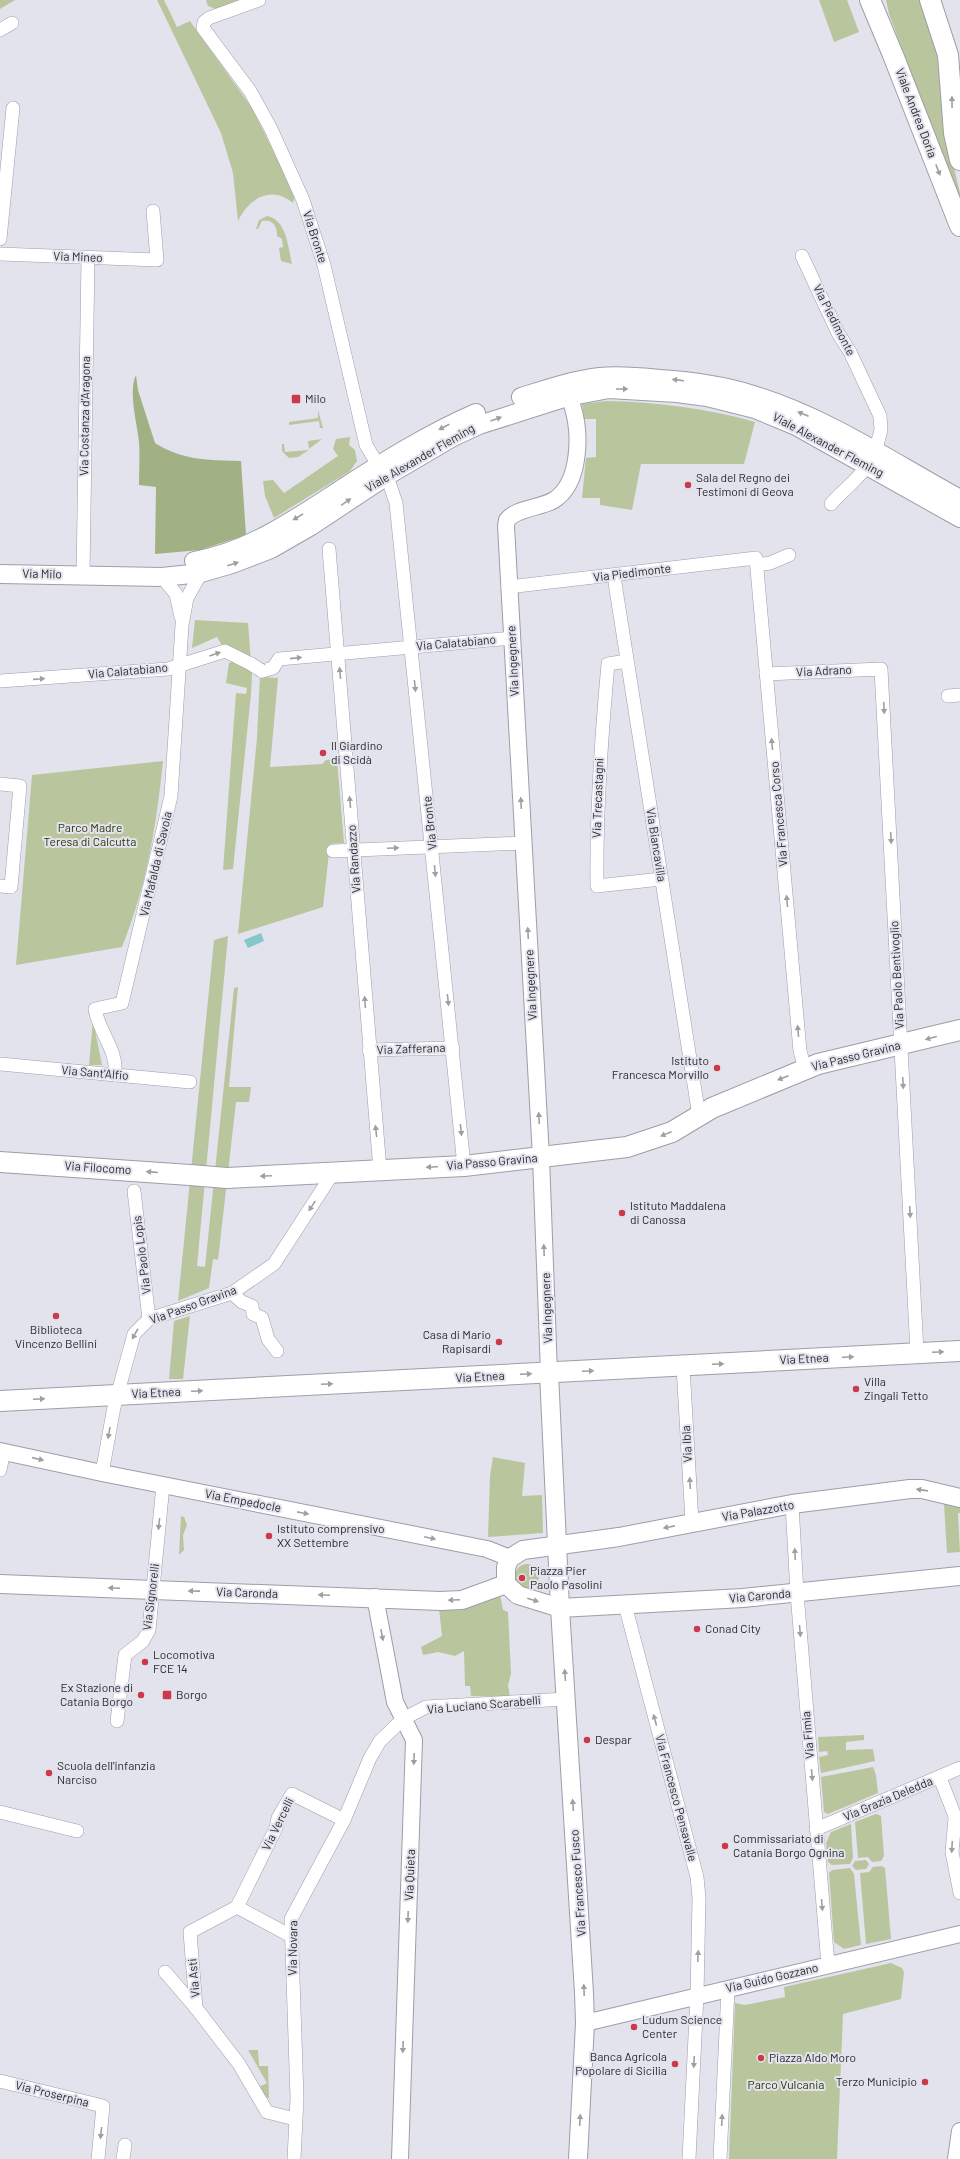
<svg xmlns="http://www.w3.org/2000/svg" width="960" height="2159" viewBox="0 0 960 2159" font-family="Barlow,sans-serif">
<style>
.green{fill:#b9c69d}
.forest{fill:#a2b183}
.water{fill:#86c7cb}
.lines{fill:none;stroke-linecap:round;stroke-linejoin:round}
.minor-casing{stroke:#9e9da8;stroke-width:14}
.tertiary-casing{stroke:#9e9da8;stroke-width:18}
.secondary-casing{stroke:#9e9da8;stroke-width:20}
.primary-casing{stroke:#9e9da8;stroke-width:22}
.minor{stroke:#fff;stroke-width:13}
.tertiary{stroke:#fff;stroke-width:16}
.secondary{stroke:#fff;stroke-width:18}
.primary{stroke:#fff;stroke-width:20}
.minor-bridge-casing{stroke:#9e9da8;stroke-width:14;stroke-linecap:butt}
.primary-bridge-casing{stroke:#9e9da8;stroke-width:22;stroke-linecap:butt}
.minor-bridge{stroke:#fff;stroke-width:13}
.primary-bridge{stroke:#fff;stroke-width:20}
.oneway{fill:#9f9fa1}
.poi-dot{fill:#ca3a4c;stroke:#e3e3ee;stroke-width:1.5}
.labels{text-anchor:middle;stroke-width:4;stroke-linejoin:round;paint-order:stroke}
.street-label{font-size:12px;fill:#2a2a2e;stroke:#e3e3ee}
.poi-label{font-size:12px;fill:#2a2a2e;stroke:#e3e3ee;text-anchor:start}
.park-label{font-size:12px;fill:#273400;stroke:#e3e3ee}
</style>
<rect width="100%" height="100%" fill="#e3e3ee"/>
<g class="green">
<path d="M 0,0 L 15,0 L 0,9 Z"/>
<path d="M 157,0 L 164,0 L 177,27 L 190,21 L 252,108 L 295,195 L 293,203 C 271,185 249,198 238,221 L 233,173 L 221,133 Z"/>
<path d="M 206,0 L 244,0 L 216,9 L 208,6 Z"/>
<path d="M 819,0 L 847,0 L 859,32 L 834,42 Z"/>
<path d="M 886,0 L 920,0 L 922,4 L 936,49 L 940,76 L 944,126 L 960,193 L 960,203 L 889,14 Z"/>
<path d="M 267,216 C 287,220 288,247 292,264 L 281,261 L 279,248 L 283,247 L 282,239 L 277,236 C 277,227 274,219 262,221 L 258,229 L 256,229 L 259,220 Z"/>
<path d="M 606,401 C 657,402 706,408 755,422 L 744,464 L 641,464 L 632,510 L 600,505 L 600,498 L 582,498 L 586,458 L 596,457 L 596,419 L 584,419 L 582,404 Z"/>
<path d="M 318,410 L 323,428 L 320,428 L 319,421 L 289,425 L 289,422 L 318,418 Z"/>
<path d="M 350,437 L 349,445 L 355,450 L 357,461 L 350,471 L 274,518 L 265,496 L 263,481 L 273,480 L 284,493 L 338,456 L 333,449 L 336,439 Z"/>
<path d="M 322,439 L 309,449 L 308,441 Z"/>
<path d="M 282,444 L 284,444 L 285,452 L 309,450 L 298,457 L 289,458 L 282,451 Z"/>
<path d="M 195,620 L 248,623 L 252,675 L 251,694 L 233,869 L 223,870 L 236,693 L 246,694 L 247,688 L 226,683 L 229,663 L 235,661 L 237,653 L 221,644 L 217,637 L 192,648 Z"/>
<path d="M 260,675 L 264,677 L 278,678 L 270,767 L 322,764 L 326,760 L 337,759 L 344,843 L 330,844 L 323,907 L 238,934 L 257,738 Z"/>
<path d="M 163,761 C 156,828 147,884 122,947 L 16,965 L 32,775 Z"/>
<path d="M 228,936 L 197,1266 L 205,1267 L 234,988 L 238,987 L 229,1087 L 251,1087 L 249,1102 L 236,1102 L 218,1260 L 213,1259 L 209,1288 L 178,1301 L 214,940 Z"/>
<path d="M 93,1020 L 102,1065 L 89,1065 Z"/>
<path d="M 190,1316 L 183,1379 L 169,1379 L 174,1321 Z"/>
<path d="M 493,1457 L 525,1463 L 522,1496 L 542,1495 L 543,1533 L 488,1537 L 490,1476 Z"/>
<path d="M 944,1504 L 960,1508 L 960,1513 L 958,1513 L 960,1552 L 947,1553 Z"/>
<path d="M 181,1516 L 184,1517 L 187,1525 L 183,1535 L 184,1550 L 179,1555 Z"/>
<circle cx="527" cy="1576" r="12"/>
<path d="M 500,1595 L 503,1610 L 508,1612 L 511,1674 L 508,1685 L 510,1697 L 471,1696 L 470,1686 L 465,1686 L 464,1651 L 455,1656 L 438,1652 L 423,1655 L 421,1647 L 442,1636 L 439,1608 L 459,1609 Z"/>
<path d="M 864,1735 L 864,1740 L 846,1742 L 846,1750 L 873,1749 L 875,1761 L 821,1773 L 819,1757 L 828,1755 L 827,1751 L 819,1752 L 818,1737 Z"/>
<path d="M 873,1767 L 876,1775 L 878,1793 L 828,1814 L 824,1812 L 821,1777 Z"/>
<path d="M 876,1814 L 881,1816 L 884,1856 L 881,1861 L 872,1862 L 868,1857 L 858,1858 L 855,1822 Z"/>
<path d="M 851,1824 L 853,1858 L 850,1864 L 832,1865 L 828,1862 L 826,1843 L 831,1832 Z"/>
<path d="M 866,1860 L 869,1864 L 866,1869 L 856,1870 L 852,1866 L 855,1861 Z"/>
<path d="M 881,1866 L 885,1868 L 891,1939 L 866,1944 L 860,1873 L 869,1872 L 873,1867 Z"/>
<path d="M 850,1868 L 854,1874 L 861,1945 L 844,1949 L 834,1942 L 829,1873 L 832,1870 Z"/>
<path d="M 891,1963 L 902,1968 L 904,1972 L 901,1999 L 843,2014 L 837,2159 L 729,2159 L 735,2003 L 745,2005 L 785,1997 L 784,1987 Z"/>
<path d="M 248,2050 L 258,2050 L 259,2066 L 268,2066 L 269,2098 L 265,2097 L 259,2087 L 267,2083 Z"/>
</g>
<path class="forest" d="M 136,375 L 138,390 L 155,443 C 184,461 209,460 241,461 L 246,535 L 200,550 L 155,554 L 156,487 L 139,485 C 139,470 140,456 139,442 C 137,423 128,391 136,375 Z"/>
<path class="water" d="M 261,933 L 264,941 L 248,948 L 244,940 Z"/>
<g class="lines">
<defs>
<g id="minor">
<path d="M 259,0 L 209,18 L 204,22 L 203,28 L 250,91 L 271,129 L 303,200 L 324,265 L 366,445 L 390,485 L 396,503 L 464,1166"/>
<path d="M 0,30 L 12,23"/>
<path d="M 0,239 L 13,108"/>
<path d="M 0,254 L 157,260 L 153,211"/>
<path d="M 802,256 L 838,333 L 850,352 L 880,416 L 881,430 L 875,452"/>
<path d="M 831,504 C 842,490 857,482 867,465"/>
<path d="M 329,549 L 380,1170"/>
<path d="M 757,565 L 770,563 L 789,555"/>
<path d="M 83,575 L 88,258"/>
<path d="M 615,575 L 615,583 L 699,1116"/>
<path d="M 162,577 L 176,594 L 181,617"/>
<path d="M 508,587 L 756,558 L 800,1051 L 805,1069"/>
<path d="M 627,661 L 608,664 C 601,740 596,811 597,886 L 661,879"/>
<path d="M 262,671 L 273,668 L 279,659 L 512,638"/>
<path d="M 766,674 L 881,669 L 917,1352"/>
<path d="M 0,681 L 168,669 L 225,651 L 251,664"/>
<path d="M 948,696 L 960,695"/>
<path d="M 0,784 L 20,786 L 11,887 L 0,886"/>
<path d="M 333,851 L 524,843"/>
<path d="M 369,1050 L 453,1048"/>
<path d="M 0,1064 L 190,1082"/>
<path d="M 115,1075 C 118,1050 99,1033 95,1009 L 122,1003 L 171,796 L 182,625 L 187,598 L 201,573"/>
<path d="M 134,1191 L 149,1319"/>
<path d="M 232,1293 L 242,1302 L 252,1306 L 253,1314 L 262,1318 L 268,1339 L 277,1351"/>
<path d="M 683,1366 L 692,1522"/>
<path d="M 0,1470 L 4,1451"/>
<path d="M 102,1473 L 114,1407 L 134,1334 L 149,1319 L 232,1293 L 274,1264 L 333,1173"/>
<path d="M 792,1504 L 797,1593 L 828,1965"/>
<path d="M 625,1605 L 697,1877 L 699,1898 L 697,1995 L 689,2159"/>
<path d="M 117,1721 L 125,1655 L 143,1641 L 149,1630 L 163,1485"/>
<path d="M 940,1778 L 958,1824"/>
<path d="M 0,1812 L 77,1831"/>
<path d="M 955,1818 L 952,1852 L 960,1893"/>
<path d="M 816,1829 L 960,1768"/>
<path d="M 237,1907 L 276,1828 L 278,1818 L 292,1794 L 344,1820"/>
<path d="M 291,1936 L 237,1907 L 190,1932 L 196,2008 L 239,2064 L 267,2112 L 295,2119"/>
<path d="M 165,1972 L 196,2008"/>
<path d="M 0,2081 L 103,2106 L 98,2159"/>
<path d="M 123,2159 L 125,2145"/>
<path d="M 294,2159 L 297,2098 L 291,1919 L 344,1820 L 370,1758 L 380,1741 L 403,1719 L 426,1707 L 566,1699"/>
<path d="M 720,2159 L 728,1989"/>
</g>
<g id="tertiary">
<path d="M 549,1373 L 541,1157 L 506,526 L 507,520 C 516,508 541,508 554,500 C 581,483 581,432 572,405 C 570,399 565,393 561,387"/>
<path d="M 0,1451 L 102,1473 L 487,1549 L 510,1558"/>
<path d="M 375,1597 L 395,1702 L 414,1740 L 400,2159"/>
<path d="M 585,2023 L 960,1934"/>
<path d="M 956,2159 L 960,2131"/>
</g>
<g id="secondary">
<path d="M 521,397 C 547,389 573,380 600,377 C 620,375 640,377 660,379 C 690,381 721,385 750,394 C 825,416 892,462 960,499"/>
<path d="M 194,561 C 251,551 298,517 346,486 C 388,459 430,433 476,413"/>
<path d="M 0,574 L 162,577 L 201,573 L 232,564 L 271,549 L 311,526 L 385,477 L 453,437 L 479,425 L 567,397 L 609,389 L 677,393 L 707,397 L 755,409 L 796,426 L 960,518"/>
<path d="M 549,1373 L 560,1608 L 584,1993 L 585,2023 L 578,2159"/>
<path d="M 960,1498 L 922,1489 L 910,1489 L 792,1504 L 619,1537 L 523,1550 L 510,1558 L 506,1567 L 506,1584 L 518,1595 L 560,1608 L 743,1598 L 960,1576"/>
<path d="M 0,1584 L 440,1601 L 462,1600 L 506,1584"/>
</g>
<g id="primary">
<path d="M 870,0 L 893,55 L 960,226"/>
<path d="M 930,0 L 948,55 L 954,133 L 960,160"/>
<path d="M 0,1162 L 190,1175"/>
<path d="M 227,1178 L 464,1166 L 627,1147 L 672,1132 L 712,1108 L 818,1064 L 960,1030"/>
<path d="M 0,1401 L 960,1351"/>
</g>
</defs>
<use href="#minor" class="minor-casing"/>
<use href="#tertiary" class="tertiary-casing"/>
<use href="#secondary" class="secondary-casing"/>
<use href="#primary" class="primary-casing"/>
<use href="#minor" class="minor"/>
<use href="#tertiary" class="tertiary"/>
<use href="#secondary" class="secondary"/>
<use href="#primary" class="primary"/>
<defs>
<path id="minor-bridge" d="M 251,664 L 262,671"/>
<path id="primary-bridge" d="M 190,1175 L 227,1178"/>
</defs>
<use href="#minor-bridge" class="minor-bridge-casing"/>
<use href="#primary-bridge" class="primary-bridge-casing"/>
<use href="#minor-bridge" class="minor-bridge"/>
<use href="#primary-bridge" class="primary-bridge"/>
</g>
<defs><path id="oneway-solid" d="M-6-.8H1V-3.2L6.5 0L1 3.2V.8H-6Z"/></defs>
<g class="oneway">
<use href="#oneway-solid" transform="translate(952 102) rotate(-91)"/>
<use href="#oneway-solid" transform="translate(938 170) rotate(69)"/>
<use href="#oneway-solid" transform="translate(678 380) rotate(-173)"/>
<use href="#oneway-solid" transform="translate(622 389)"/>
<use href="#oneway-solid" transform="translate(803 414) rotate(-157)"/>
<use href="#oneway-solid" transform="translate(496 419) rotate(-20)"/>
<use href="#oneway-solid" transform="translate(444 427) rotate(153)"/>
<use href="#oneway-solid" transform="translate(346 502) rotate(-34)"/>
<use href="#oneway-solid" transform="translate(298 517) rotate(149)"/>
<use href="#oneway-solid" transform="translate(233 564) rotate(-18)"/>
<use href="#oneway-solid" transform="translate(215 654) rotate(-19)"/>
<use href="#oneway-solid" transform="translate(296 658) rotate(-6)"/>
<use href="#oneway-solid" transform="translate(340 673) rotate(-95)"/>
<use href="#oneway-solid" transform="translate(39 679) rotate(-4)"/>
<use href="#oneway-solid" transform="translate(415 686) rotate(84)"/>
<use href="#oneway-solid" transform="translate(884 708) rotate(87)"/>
<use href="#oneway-solid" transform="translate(772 744) rotate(-95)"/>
<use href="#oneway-solid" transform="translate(350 802) rotate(-95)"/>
<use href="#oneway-solid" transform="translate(521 803) rotate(-93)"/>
<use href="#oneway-solid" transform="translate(891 838) rotate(87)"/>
<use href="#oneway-solid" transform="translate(393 848) rotate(-2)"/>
<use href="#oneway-solid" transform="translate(435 871) rotate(84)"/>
<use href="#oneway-solid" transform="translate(787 901) rotate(-95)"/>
<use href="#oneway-solid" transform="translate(528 933) rotate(-93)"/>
<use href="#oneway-solid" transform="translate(448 1000) rotate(84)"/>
<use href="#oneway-solid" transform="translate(365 1002) rotate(-94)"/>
<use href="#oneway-solid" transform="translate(798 1031) rotate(-95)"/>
<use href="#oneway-solid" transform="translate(931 1038) rotate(165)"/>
<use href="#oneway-solid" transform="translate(783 1078) rotate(159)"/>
<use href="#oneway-solid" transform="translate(903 1083) rotate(87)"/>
<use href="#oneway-solid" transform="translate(539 1118) rotate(-93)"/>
<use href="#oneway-solid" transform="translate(461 1130) rotate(84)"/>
<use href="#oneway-solid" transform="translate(376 1131) rotate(-96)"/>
<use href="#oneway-solid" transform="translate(666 1134) rotate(158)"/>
<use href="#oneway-solid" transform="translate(432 1167) rotate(177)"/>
<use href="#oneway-solid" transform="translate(152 1172) rotate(-175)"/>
<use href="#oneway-solid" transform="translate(266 1176) rotate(177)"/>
<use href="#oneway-solid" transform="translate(312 1206) rotate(123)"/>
<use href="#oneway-solid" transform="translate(910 1212) rotate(87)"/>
<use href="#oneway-solid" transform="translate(544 1250) rotate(-92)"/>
<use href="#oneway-solid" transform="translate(135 1334) rotate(119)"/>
<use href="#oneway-solid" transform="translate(938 1352) rotate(-3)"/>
<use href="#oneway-solid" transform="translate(848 1357) rotate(-3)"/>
<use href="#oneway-solid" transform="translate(718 1364) rotate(-3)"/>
<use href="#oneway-solid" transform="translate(588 1371) rotate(-3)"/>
<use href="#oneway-solid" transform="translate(526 1374) rotate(-3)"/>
<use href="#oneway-solid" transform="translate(327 1384) rotate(-3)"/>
<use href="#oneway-solid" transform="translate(197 1391) rotate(-3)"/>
<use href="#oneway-solid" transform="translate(39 1399) rotate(-2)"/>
<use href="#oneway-solid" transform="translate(109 1433) rotate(100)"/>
<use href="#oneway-solid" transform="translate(38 1459) rotate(13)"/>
<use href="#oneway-solid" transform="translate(690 1483) rotate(-93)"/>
<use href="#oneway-solid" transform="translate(922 1490) rotate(-172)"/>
<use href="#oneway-solid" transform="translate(303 1513) rotate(11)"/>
<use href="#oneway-solid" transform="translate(159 1524) rotate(96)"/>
<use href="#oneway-solid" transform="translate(669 1527) rotate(169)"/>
<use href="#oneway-solid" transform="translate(430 1538) rotate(12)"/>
<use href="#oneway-solid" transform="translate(795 1554) rotate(-93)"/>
<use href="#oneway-solid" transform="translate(114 1588) rotate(-178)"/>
<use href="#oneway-solid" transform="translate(194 1591) rotate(-179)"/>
<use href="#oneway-solid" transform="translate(324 1595) rotate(-178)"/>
<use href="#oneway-solid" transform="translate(454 1600) rotate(177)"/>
<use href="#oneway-solid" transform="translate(533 1600) rotate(17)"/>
<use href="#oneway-solid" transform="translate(800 1631) rotate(85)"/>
<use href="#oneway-solid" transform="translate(382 1635) rotate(79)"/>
<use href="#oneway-solid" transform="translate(565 1675) rotate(-94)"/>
<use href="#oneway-solid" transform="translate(655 1720) rotate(-105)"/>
<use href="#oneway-solid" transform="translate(414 1759) rotate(92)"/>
<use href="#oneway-solid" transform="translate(812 1775) rotate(85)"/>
<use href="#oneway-solid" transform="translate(573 1805) rotate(-94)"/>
<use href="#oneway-solid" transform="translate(952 1847) rotate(93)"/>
<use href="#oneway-solid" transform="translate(822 1905) rotate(85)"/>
<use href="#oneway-solid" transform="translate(408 1917) rotate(92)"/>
<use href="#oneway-solid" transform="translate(698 1956) rotate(-88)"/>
<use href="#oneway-solid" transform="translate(584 1990) rotate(-92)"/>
<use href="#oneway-solid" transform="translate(403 2047) rotate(92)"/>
<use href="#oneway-solid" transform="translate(694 2062) rotate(93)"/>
<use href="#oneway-solid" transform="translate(580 2120) rotate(-87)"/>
<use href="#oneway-solid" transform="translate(722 2120) rotate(-87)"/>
<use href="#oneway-solid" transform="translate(101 2133) rotate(96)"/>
</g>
<g class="poi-dot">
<rect x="291" y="394" width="10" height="10" rx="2"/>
<circle cx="688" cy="485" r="4"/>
<circle cx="323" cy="753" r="4"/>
<circle cx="717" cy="1068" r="4"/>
<circle cx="622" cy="1213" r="4"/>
<circle cx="56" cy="1316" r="4"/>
<circle cx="499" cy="1342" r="4"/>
<circle cx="856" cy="1389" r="4"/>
<circle cx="269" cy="1536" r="4"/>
<circle cx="522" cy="1578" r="4"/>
<circle cx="697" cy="1629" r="4"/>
<circle cx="145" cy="1662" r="4"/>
<circle cx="141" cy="1695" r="4"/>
<rect x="162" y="1690" width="10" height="10" rx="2"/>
<circle cx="587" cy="1740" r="4"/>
<circle cx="49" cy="1773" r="4"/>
<circle cx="725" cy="1846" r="4"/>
<circle cx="634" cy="2027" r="4"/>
<circle cx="761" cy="2058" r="4"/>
<circle cx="675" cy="2064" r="4"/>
<circle cx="925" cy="2082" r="4"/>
</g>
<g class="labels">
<g class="street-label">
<text transform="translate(916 113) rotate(69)" y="4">Viale Andrea Doria</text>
<text transform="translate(315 237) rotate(72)" y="4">Via Bronte</text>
<text transform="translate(78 257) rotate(2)" y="4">Via Mineo</text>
<text transform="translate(834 320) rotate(63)" y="4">Via Piedimonte</text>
<text transform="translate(85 416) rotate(-89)" y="4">Via Costanza d'Aragona</text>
<text transform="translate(828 445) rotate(28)" y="4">Viale Alexander Fleming</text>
<text transform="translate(420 458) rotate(-30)" y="4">Viale Alexander Fleming</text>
<text transform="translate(632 573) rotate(-7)" y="4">Via Piedimonte</text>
<text transform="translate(42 574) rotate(1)" y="4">Via Milo</text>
<text transform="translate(456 643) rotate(-5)" y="4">Via Calatabiano</text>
<text transform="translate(513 661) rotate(-93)" y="4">Via Ingegnere</text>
<text transform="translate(128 671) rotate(-5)" y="4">Via Calatabiano</text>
<text transform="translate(824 671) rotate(-3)" y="4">Via Adrano</text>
<text transform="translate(598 798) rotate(-88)" y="4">Via Trecastagni</text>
<text transform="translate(779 814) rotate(-95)" y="4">Via Francesca Corso</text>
<text transform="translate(430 823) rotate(-96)" y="4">Via Bronte</text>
<text transform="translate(656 845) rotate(81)" y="4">Via Biancavilla</text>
<text transform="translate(354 859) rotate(-94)" y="4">Via Randazzo</text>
<text transform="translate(156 864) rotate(-77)" y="4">Via Mafalda di Savoia</text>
<text transform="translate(897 975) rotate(-93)" y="4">Via Paolo Bentivoglio</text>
<text transform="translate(531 985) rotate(-93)" y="4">Via Ingegnere</text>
<text transform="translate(411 1049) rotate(-2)" y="4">Via Zafferana</text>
<text transform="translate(856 1056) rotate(-14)" y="4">Via Passo Gravina</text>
<text transform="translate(95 1073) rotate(5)" y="4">Via Sant'Alfio</text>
<text transform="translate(492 1162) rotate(-5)" y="4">Via Passo Gravina</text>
<text transform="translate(98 1168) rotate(4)" y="4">Via Filocomo</text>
<text transform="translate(142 1255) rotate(-97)" y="4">Via Paolo Lopis</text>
<text transform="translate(193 1305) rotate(-20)" y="4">Via Passo Gravina</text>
<text transform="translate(547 1308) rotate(-92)" y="4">Via Ingegnere</text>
<text transform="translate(804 1359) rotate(-3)" y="4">Via Etnea</text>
<text transform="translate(480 1377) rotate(-3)" y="4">Via Etnea</text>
<text transform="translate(156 1393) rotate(-3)" y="4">Via Etnea</text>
<text transform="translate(687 1444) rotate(-93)" y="4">Via Ibla</text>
<text transform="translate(243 1501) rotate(11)" y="4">Via Empedocle</text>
<text transform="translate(758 1511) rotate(-10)" y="4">Via Palazzotto</text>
<text transform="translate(247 1593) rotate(2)" y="4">Via Caronda</text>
<text transform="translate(760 1596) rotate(-5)" y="4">Via Caronda</text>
<text transform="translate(151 1597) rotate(-83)" y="4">Via Signorelli</text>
<text transform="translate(484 1705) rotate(-5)" y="4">Via Luciano Scarabelli</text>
<text transform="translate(808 1735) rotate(-95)" y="4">Via Fimia</text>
<text transform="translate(676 1798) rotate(75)" y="4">Via Francesco Pensavalle</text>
<text transform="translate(888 1799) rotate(-23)" y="4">Via Grazia Deledda</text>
<text transform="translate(278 1824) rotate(-64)" y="4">Via Vercelli</text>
<text transform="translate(410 1875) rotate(-88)" y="4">Via Quieta</text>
<text transform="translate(578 1883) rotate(-94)" y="4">Via Francesco Fusco</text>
<text transform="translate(293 1948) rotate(-89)" y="4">Via Novara</text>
<text transform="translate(194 1978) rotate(-95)" y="4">Via Asti</text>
<text transform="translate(772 1978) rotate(-13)" y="4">Via Guido Gozzano</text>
<text transform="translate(52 2094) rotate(14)" y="4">Via Proserpina</text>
</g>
<g class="poi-label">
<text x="305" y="403">Milo</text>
<text x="696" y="482">Sala del Regno dei<tspan x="696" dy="14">Testimoni di Geova</tspan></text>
<text x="331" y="750">Il Giardino<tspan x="331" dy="14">di Scidà</tspan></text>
<text x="709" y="1065" text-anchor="end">Istituto<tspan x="709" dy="14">Francesca Morvillo</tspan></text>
<text x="630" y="1210">Istituto Maddalena<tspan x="630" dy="14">di Canossa</tspan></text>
<text x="56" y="1334" text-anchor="middle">Biblioteca<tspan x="56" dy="14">Vincenzo Bellini</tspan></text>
<text x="491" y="1339" text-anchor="end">Casa di Mario<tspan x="491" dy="14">Rapisardi</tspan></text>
<text x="864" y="1386">Villa<tspan x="864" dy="14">Zingali Tetto</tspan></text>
<text x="277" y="1533">Istituto comprensivo<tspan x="277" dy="14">XX Settembre</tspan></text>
<text x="530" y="1575">Piazza Pier<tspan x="530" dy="14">Paolo Pasolini</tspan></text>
<text x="705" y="1633">Conad City</text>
<text x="153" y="1659">Locomotiva<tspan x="153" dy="14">FCE 14</tspan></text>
<text x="133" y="1692" text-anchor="end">Ex Stazione di<tspan x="133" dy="14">Catania Borgo</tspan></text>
<text x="176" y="1699">Borgo</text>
<text x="595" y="1744">Despar</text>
<text x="57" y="1770">Scuola dell'infanzia<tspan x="57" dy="14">Narciso</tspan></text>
<text x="733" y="1843">Commissariato di<tspan x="733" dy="14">Catania Borgo Ognina</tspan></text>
<text x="642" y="2024">Ludum Science<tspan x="642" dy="14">Center</tspan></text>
<text x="667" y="2061" text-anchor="end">Banca Agricola<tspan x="667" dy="14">Popolare di Sicilia</tspan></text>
<text x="769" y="2062">Piazza Aldo Moro</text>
<text x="917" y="2086" text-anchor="end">Terzo Municipio</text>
</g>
<g class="park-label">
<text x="90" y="832">Parco Madre<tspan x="90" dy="14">Teresa di Calcutta</tspan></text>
<text x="786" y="2089">Parco Vulcania</text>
</g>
</g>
</svg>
